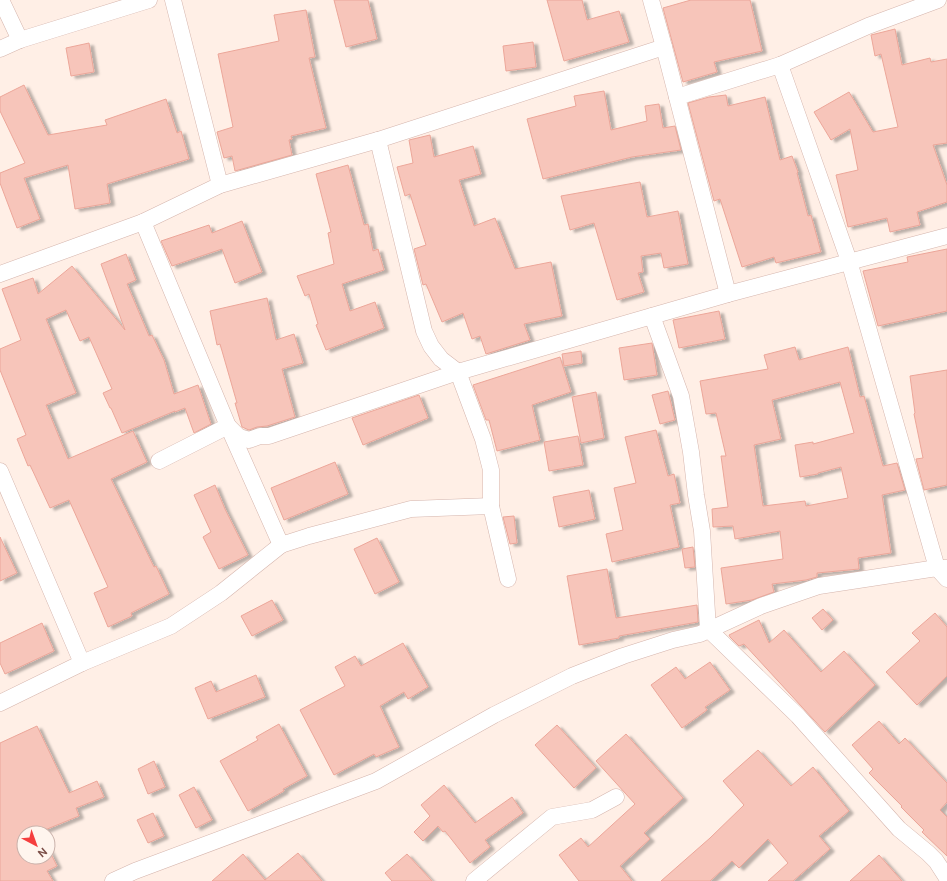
<svg xmlns="http://www.w3.org/2000/svg" width="947" height="881" viewBox="0 0 947 881" font-family="'DM Sans',sans-serif">
<style>
.building{fill:#f7c5ba;stroke:#eca699;fill-rule:evenodd;filter:url(#shadow)}
.lines{fill:none;stroke-linecap:round;stroke-linejoin:round}
.street-casing{stroke:#d5b5ad;stroke-width:17}
.street{stroke:#fff;stroke-width:16}
</style>
<defs>
<filter id="shadow"><feDropShadow dx="4.5" dy="2.5" stdDeviation="1" flood-color="#0004"/></filter>
</defs>
<rect width="100%" height="100%" fill="#ffefe6"/>
<g class="building">
<path d="M 334,0 L 368,0 L 377,39 L 346,47 Z"/>
<path d="M 547,0 L 582,0 L 587,20 L 619,11 L 629,42 L 564,61 Z"/>
<path d="M 691,0 L 750,0 L 762,51 L 714,62 L 717,72 L 683,82 L 663,8 Z"/>
<path d="M 306,10 L 315,57 L 309,58 L 326,128 L 291,136 L 292,139 L 289,140 L 292,155 L 235,171 L 232,156 L 224,158 L 217,132 L 233,127 L 218,54 L 279,41 L 274,15 Z"/>
<path d="M 895,29 L 902,65 L 930,58 L 931,62 L 947,59 L 947,143 L 933,145 L 947,185 L 947,202 L 917,212 L 920,225 L 890,232 L 887,218 L 848,227 L 836,175 L 858,170 L 850,129 L 831,140 L 814,112 L 849,92 L 873,132 L 898,127 L 881,54 L 875,56 L 871,35 Z"/>
<path d="M 533,42 L 536,67 L 506,71 L 503,46 Z"/>
<path d="M 89,43 L 94,72 L 71,76 L 66,48 Z"/>
<path d="M 24,85 L 48,135 L 107,125 L 105,120 L 166,99 L 177,133 L 181,131 L 189,159 L 107,184 L 110,203 L 75,209 L 68,165 L 24,178 L 40,219 L 17,228 L 0,183 L 0,173 L 25,163 L 0,111 L 0,97 Z"/>
<path d="M 604,91 L 611,130 L 647,121 L 645,106 L 659,104 L 663,128 L 675,126 L 681,150 L 632,157 L 543,179 L 527,119 L 576,106 L 574,96 Z"/>
<path d="M 726,95 L 728,106 L 765,97 L 780,160 L 792,156 L 798,172 L 797,173 L 808,216 L 811,215 L 821,252 L 776,263 L 774,257 L 742,267 L 720,199 L 714,201 L 688,103 L 709,97 Z"/>
<path d="M 430,135 L 434,157 L 473,146 L 481,174 L 459,180 L 474,226 L 495,218 L 515,269 L 551,262 L 562,316 L 524,324 L 530,340 L 486,354 L 480,336 L 472,339 L 463,313 L 442,322 L 426,284 L 423,285 L 414,249 L 426,245 L 410,194 L 405,196 L 397,167 L 413,163 L 409,140 Z"/>
<path d="M 348,165 L 364,225 L 368,224 L 373,251 L 378,249 L 384,270 L 342,284 L 350,311 L 375,302 L 384,328 L 326,350 L 316,325 L 318,324 L 309,294 L 305,296 L 297,276 L 334,264 L 328,233 L 331,232 L 316,174 Z"/>
<path d="M 640,182 L 647,217 L 678,211 L 688,264 L 664,268 L 661,253 L 641,256 L 643,272 L 638,273 L 644,292 L 617,300 L 594,223 L 570,230 L 561,196 Z"/>
<path d="M 242,221 L 262,272 L 235,283 L 222,249 L 172,266 L 161,241 L 209,225 L 212,233 Z"/>
<path d="M 947,249 L 947,311 L 878,326 L 863,271 L 908,262 L 907,257 Z"/>
<path d="M 126,254 L 136,280 L 127,284 L 149,336 L 152,335 L 164,360 L 174,394 L 198,385 L 211,424 L 194,433 L 185,408 L 175,412 L 175,411 L 122,433 L 111,408 L 110,408 L 103,393 L 112,389 L 89,337 L 80,341 L 66,310 L 46,319 L 76,393 L 46,405 L 68,459 L 133,431 L 147,462 L 111,479 L 154,567 L 156,566 L 169,594 L 131,613 L 132,616 L 108,627 L 94,593 L 108,587 L 69,500 L 50,508 L 30,465 L 28,466 L 17,439 L 26,435 L 0,370 L 0,349 L 21,340 L 2,289 L 33,278 L 38,294 L 72,266 L 125,330 L 101,264 Z"/>
<path d="M 267,298 L 276,340 L 294,334 L 303,363 L 282,369 L 295,417 L 267,426 L 257,427 L 249,430 L 242,427 L 235,403 L 237,403 L 220,344 L 217,345 L 210,311 Z"/>
<path d="M 719,311 L 725,339 L 679,348 L 673,320 Z"/>
<path d="M 652,343 L 657,375 L 624,380 L 619,348 Z"/>
<path d="M 795,347 L 799,360 L 848,347 L 860,397 L 864,396 L 883,466 L 897,463 L 905,490 L 882,495 L 891,553 L 858,558 L 859,569 L 817,573 L 817,577 L 806,580 L 772,584 L 774,592 L 752,600 L 726,604 L 721,568 L 783,559 L 780,531 L 735,539 L 733,526 L 713,527 L 712,509 L 728,507 L 721,456 L 726,456 L 716,413 L 706,414 L 700,381 L 768,369 L 764,355 ZM 840,382 L 854,433 L 813,444 L 813,442 L 795,445 L 800,477 L 818,474 L 818,473 L 841,467 L 848,498 L 806,506 L 805,501 L 763,506 L 754,445 L 781,439 L 772,400 Z"/>
<path d="M 581,351 L 582,363 L 564,366 L 562,354 Z"/>
<path d="M 560,357 L 571,392 L 532,405 L 540,440 L 497,451 L 489,420 L 486,420 L 473,385 Z"/>
<path d="M 947,370 L 947,485 L 924,490 L 916,459 L 923,458 L 914,414 L 915,413 L 910,376 Z"/>
<path d="M 668,391 L 675,420 L 660,424 L 652,395 Z"/>
<path d="M 596,392 L 604,438 L 581,443 L 572,397 Z"/>
<path d="M 419,395 L 428,418 L 363,445 L 352,418 Z"/>
<path d="M 656,430 L 668,476 L 674,474 L 680,503 L 670,505 L 679,547 L 612,562 L 606,534 L 623,530 L 614,488 L 636,483 L 625,437 Z"/>
<path d="M 578,436 L 583,465 L 549,471 L 544,442 Z"/>
<path d="M 335,462 L 348,494 L 284,520 L 271,488 Z"/>
<path d="M 215,485 L 225,509 L 248,555 L 219,569 L 203,537 L 211,532 L 194,495 Z"/>
<path d="M 589,490 L 595,519 L 559,527 L 553,497 Z"/>
<path d="M 514,516 L 517,543 L 510,544 L 503,517 Z"/>
<path d="M 0,537 L 17,573 L 0,581 Z"/>
<path d="M 377,538 L 399,582 L 375,594 L 354,549 Z"/>
<path d="M 693,547 L 695,567 L 685,568 L 682,549 Z"/>
<path d="M 607,569 L 616,618 L 697,605 L 698,622 L 619,636 L 619,638 L 579,645 L 567,576 Z"/>
<path d="M 272,600 L 283,620 L 252,636 L 241,616 Z"/>
<path d="M 823,609 L 833,620 L 822,630 L 812,618 Z"/>
<path d="M 935,613 L 947,627 L 947,676 L 917,705 L 886,672 L 920,641 L 912,633 Z"/>
<path d="M 759,620 L 769,643 L 784,630 L 821,672 L 844,651 L 875,685 L 825,732 L 744,644 L 739,646 L 730,637 L 729,635 Z"/>
<path d="M 42,623 L 54,651 L 5,674 L 0,663 L 0,643 Z"/>
<path d="M 403,643 L 428,687 L 408,699 L 404,692 L 380,706 L 399,747 L 376,757 L 374,754 L 334,775 L 300,710 L 345,686 L 335,667 L 355,656 L 361,666 Z"/>
<path d="M 710,662 L 730,690 L 705,707 L 707,710 L 682,728 L 651,685 L 676,667 L 685,679 Z"/>
<path d="M 256,675 L 265,697 L 208,719 L 195,688 L 211,681 L 216,692 Z"/>
<path d="M 879,721 L 899,744 L 905,738 L 947,783 L 947,802 L 940,810 L 947,817 L 947,856 L 922,832 L 924,830 L 901,807 L 902,806 L 869,773 L 873,769 L 852,745 Z"/>
<path d="M 279,724 L 307,776 L 283,789 L 284,791 L 248,811 L 220,761 L 258,740 L 256,737 Z"/>
<path d="M 557,725 L 596,768 L 574,788 L 535,745 Z"/>
<path d="M 37,726 L 69,793 L 97,781 L 104,797 L 76,808 L 79,816 L 40,832 L 41,833 L 24,833 L 24,857 L 48,857 L 48,848 L 57,866 L 47,871 L 53,881 L 0,881 L 0,743 Z"/>
<path d="M 626,734 L 683,798 L 644,833 L 650,839 L 620,866 L 632,881 L 579,881 L 559,855 L 581,838 L 588,847 L 635,804 L 596,761 Z"/>
<path d="M 758,750 L 791,786 L 813,767 L 849,811 L 819,836 L 830,849 L 793,881 L 768,881 L 788,863 L 768,839 L 739,868 L 732,861 L 710,881 L 661,881 L 710,838 L 744,805 L 723,781 Z"/>
<path d="M 154,761 L 165,787 L 148,794 L 138,769 Z"/>
<path d="M 444,785 L 475,823 L 512,797 L 523,813 L 485,840 L 490,847 L 470,863 L 445,831 L 443,832 L 438,826 L 423,841 L 414,832 L 430,816 L 421,805 Z"/>
<path d="M 194,787 L 212,820 L 196,828 L 179,795 Z"/>
<path d="M 153,813 L 164,836 L 148,843 L 137,820 Z"/>
<path d="M 298,853 L 322,881 L 212,881 L 243,854 L 265,880 Z"/>
<path d="M 407,854 L 432,881 L 392,881 L 385,873 Z"/>
<path d="M 879,855 L 902,881 L 850,881 Z"/>
</g>
<g class="lines">
<defs>
<g id="street">
<path d="M 1,0 L 20,40"/>
<path d="M 173,0 L 220,185"/>
<path d="M 651,0 L 664,47 L 728,294"/>
<path d="M 0,49 L 20,40 L 149,0"/>
<path d="M 780,65 L 849,261 L 937,568 L 947,579"/>
<path d="M 677,97 L 780,65 L 868,26 L 938,0"/>
<path d="M 378,140 L 424,331 L 431,346 L 441,359 L 458,372 L 483,439 L 491,470 L 491,506 L 508,579"/>
<path d="M 143,222 L 228,426 L 281,545 L 309,536 L 411,509 L 491,506"/>
<path d="M 0,274 L 143,222 L 220,185 L 378,140 L 664,47"/>
<path d="M 652,316 L 681,396 L 691,452 L 696,495 L 702,531 L 708,629 L 798,716 L 899,829 L 928,853 L 936,861 L 947,878"/>
<path d="M 159,461 L 228,426 L 239,437 L 249,440 L 260,436 L 269,436 L 458,372 L 728,294 L 947,236"/>
<path d="M 0,471 L 82,663 L 0,703"/>
<path d="M 82,663 L 171,626 L 221,593 L 281,545"/>
<path d="M 113,881 L 135,871 L 376,781 L 494,715 L 572,676 L 623,656 L 673,640 L 700,634 L 761,606 L 819,586 L 937,568 L 947,568"/>
<path d="M 474,881 L 552,817 L 592,810 L 616,797"/>
</g>
</defs>
<use href="#street" class="street-casing"/>
<use href="#street" class="street"/>
</g>
<g transform="translate(36 845) rotate(139)"><circle r="19" fill="#fff5ee" stroke="#cab2ab"/>
<path d="M0-3L7 15L0 10L-7 15Z" fill="#f53e3e"/>
<text y="-6" font-size="11" font-weight="bold" text-anchor="middle" fill="#7b4e47">N</text>
</g>
</svg>
